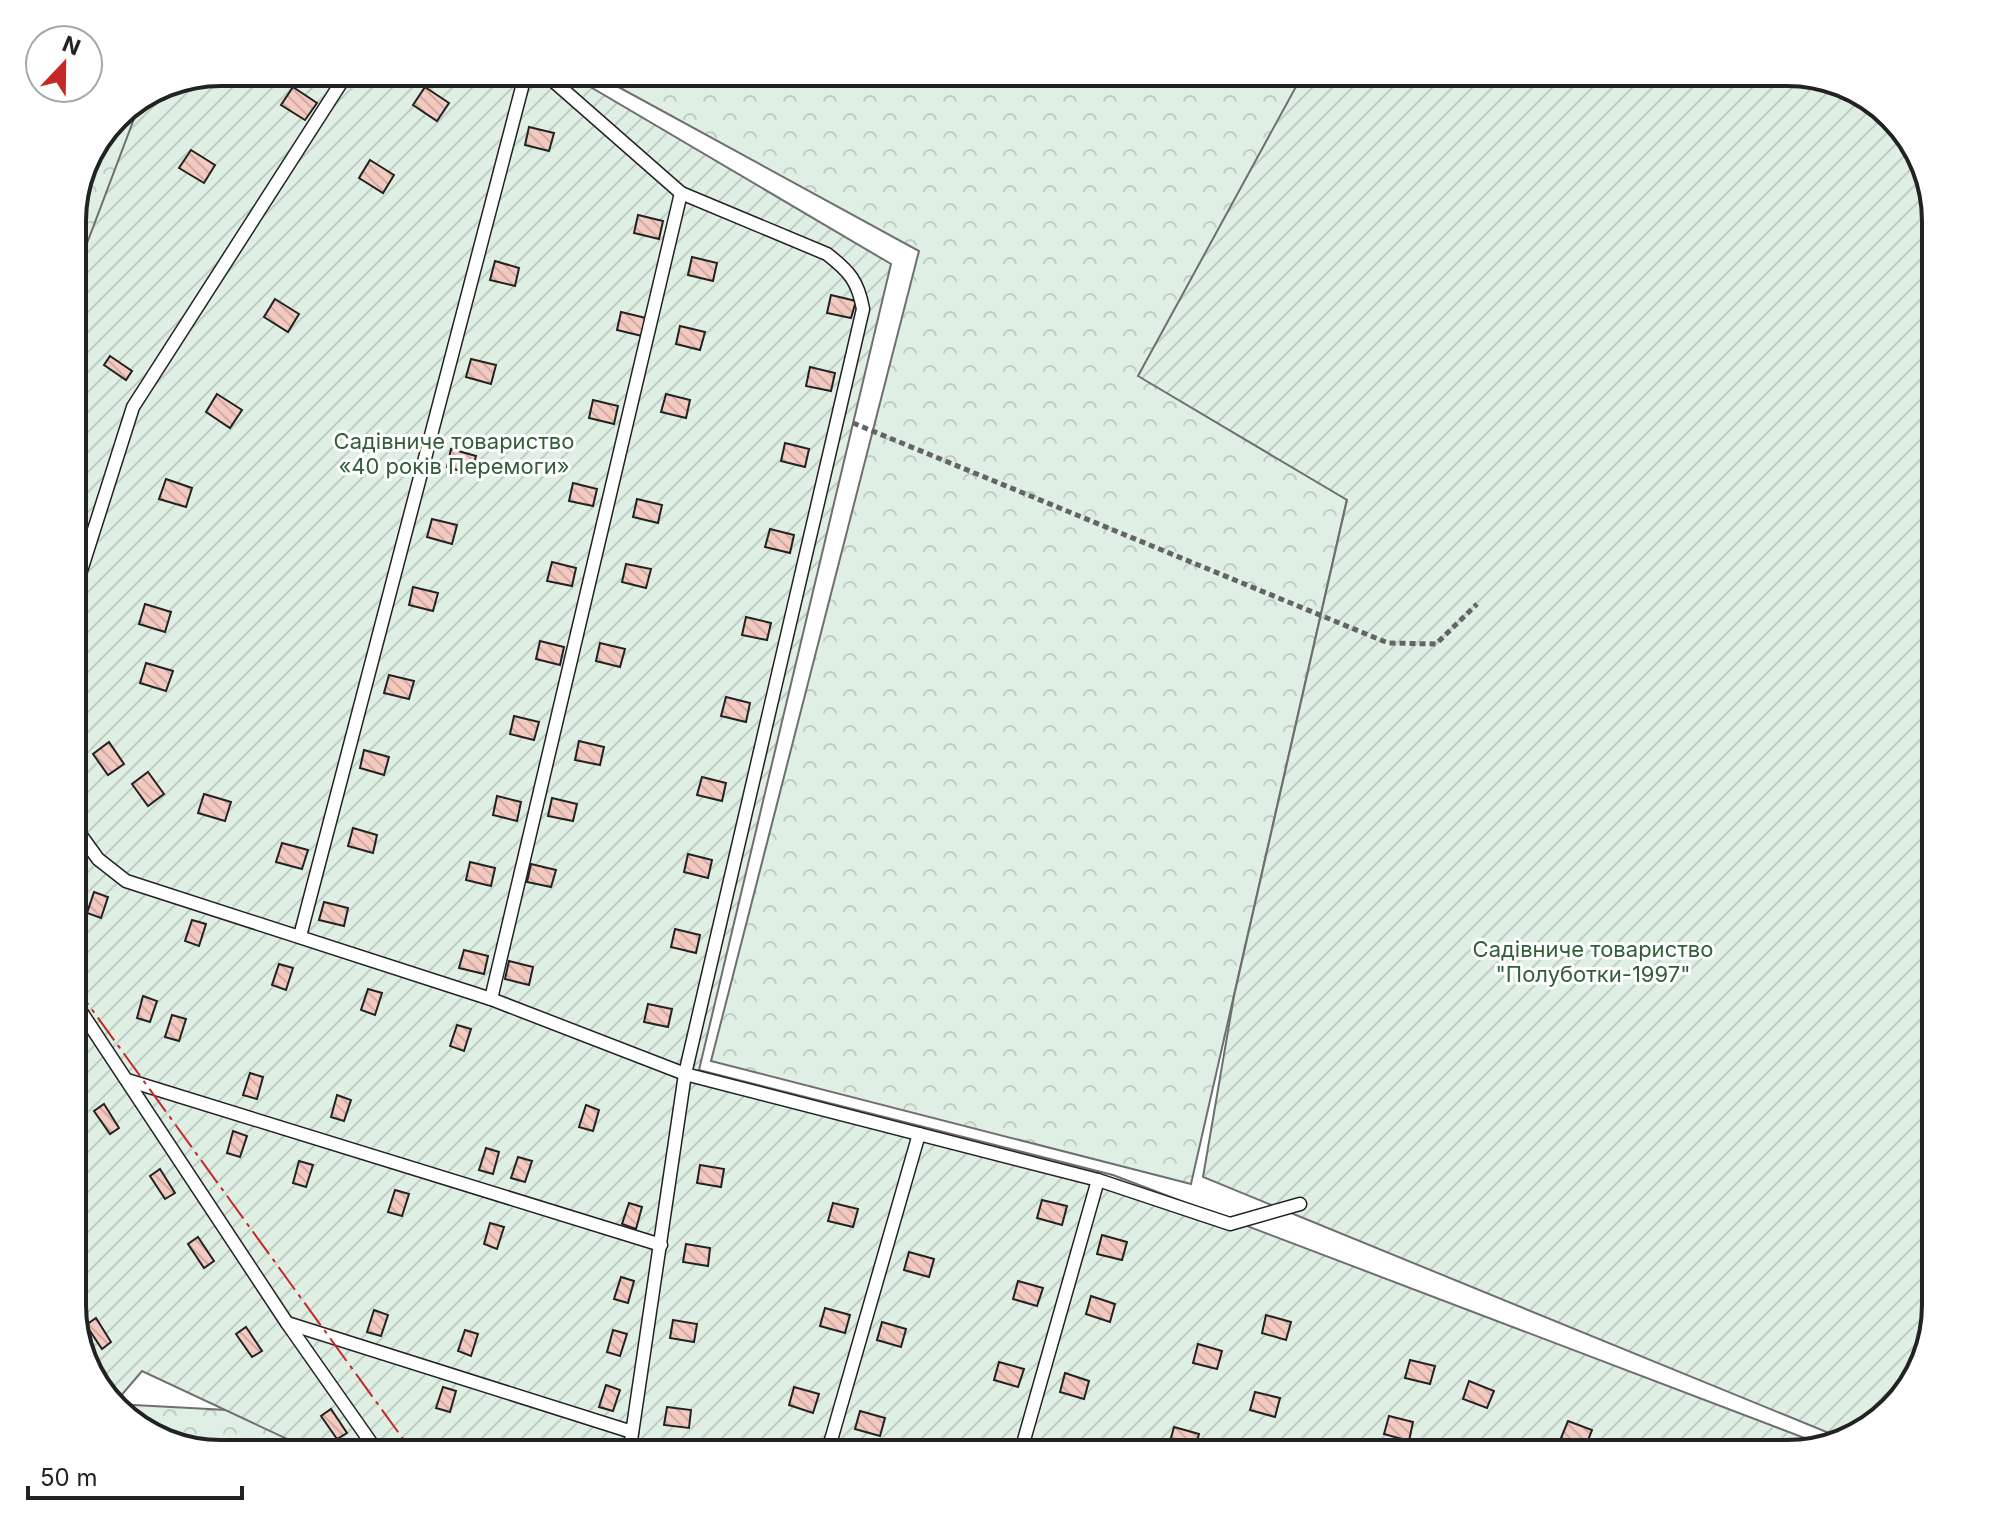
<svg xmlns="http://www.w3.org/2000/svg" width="2008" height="1526" viewBox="0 0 2008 1526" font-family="Inter,sans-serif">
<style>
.forest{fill:url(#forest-crowns);stroke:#6f6f6f;stroke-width:2}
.garden{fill:url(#garden-furrows);stroke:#6f6f6f;stroke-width:2}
.building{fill:url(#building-back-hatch);stroke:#222;stroke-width:2}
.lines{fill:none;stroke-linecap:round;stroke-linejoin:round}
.lane-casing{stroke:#222;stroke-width:15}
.path{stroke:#646464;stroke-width:5;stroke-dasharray:6 4;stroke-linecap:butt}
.lane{stroke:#fff;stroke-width:12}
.power{stroke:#c62828;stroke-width:2;stroke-dasharray:28 6 4 6;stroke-linecap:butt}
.labels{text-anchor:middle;stroke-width:6;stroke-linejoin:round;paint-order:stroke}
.park-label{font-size:22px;fill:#2f5e38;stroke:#fff}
.rim{fill:none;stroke:#222;stroke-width:4}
</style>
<defs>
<pattern id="forest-crowns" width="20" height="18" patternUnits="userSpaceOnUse" patternTransform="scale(2)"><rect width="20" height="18" fill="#e0efe3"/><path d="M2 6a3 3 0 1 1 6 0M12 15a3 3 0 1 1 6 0" fill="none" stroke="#c0cdc2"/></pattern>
<pattern id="garden-furrows" width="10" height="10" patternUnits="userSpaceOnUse" patternTransform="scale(2)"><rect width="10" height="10" fill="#e0efe3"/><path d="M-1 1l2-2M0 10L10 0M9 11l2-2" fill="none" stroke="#c0cdc2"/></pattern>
<pattern id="building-back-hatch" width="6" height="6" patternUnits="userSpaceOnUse" patternTransform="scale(2)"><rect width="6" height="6" fill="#f3c9c0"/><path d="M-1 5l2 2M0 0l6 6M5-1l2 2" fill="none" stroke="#d0aca5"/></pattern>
</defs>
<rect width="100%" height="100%" fill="#fff"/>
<g class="forest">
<path d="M 591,72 L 1414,72 L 1347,499 L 1191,1184 L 711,1061 L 919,251 Z"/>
<path d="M 147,100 L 105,225 L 72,277 L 72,211 L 87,156 L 123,109 Z"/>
<path d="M 115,1404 L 246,1411 L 334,1454 L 221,1454 L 130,1423 Z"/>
</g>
<g class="garden">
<path d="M 221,72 L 565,72 L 891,264 L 699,1070 L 1113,1175 L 1823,1445 L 1787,1454 L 319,1454 L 142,1371 L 114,1404 L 88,1371 L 72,1314 L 72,283 L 140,103 Z"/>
<path d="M 1304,72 L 1787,72 L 1878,103 L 1920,155 L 1936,221 L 1936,1305 L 1905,1396 L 1852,1439 L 1846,1440 L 1203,1177 L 1234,996 L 1347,500 L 1138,376 Z"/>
</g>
<g class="building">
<path d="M 293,87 L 317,103 L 305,120 L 281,105 Z"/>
<path d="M 425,87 L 449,103 L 437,121 L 413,105 Z"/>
<path d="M 529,127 L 554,133 L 549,151 L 525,145 Z"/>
<path d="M 191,150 L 215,165 L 204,183 L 179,168 Z"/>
<path d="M 370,160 L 394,175 L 383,193 L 359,178 Z"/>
<path d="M 638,215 L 663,221 L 659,239 L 634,233 Z"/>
<path d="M 692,257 L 717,263 L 713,281 L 688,275 Z"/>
<path d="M 495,261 L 519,268 L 515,286 L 490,280 Z"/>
<path d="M 831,295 L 856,301 L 851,318 L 827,313 Z"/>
<path d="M 275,299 L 299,314 L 288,332 L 264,317 Z"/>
<path d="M 621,312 L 646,318 L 642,336 L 617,330 Z"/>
<path d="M 680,326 L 705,332 L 700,350 L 676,344 Z"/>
<path d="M 110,356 L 132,371 L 126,380 L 104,365 Z"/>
<path d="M 471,359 L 496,365 L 491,384 L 466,377 Z"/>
<path d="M 810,367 L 835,373 L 831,391 L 806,386 Z"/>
<path d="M 217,394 L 242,410 L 230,428 L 206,412 Z"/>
<path d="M 666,394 L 690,400 L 686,418 L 661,412 Z"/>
<path d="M 593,400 L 618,406 L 614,424 L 589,418 Z"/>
<path d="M 785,443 L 809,449 L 805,467 L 781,461 Z"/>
<path d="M 451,449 L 476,456 L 471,474 L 447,467 Z"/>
<path d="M 166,479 L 192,488 L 186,507 L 159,499 Z"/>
<path d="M 573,483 L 597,489 L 593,506 L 569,501 Z"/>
<path d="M 637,499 L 662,505 L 658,523 L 633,517 Z"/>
<path d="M 432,519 L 457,525 L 452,544 L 427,537 Z"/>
<path d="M 770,529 L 794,535 L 790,553 L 765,547 Z"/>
<path d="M 552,562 L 576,568 L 572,586 L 547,581 Z"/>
<path d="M 626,564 L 651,569 L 646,588 L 622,582 Z"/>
<path d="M 413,587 L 438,593 L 433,611 L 409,605 Z"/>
<path d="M 145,604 L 171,612 L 165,632 L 139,624 Z"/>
<path d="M 746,617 L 771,623 L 767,640 L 742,635 Z"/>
<path d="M 540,641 L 564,647 L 560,665 L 536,659 Z"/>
<path d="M 600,643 L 625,649 L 620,667 L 596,661 Z"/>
<path d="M 146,663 L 173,671 L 166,691 L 140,683 Z"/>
<path d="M 389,675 L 414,681 L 409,699 L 384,693 Z"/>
<path d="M 726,697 L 750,703 L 746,722 L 721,716 Z"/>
<path d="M 514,716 L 539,722 L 534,740 L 510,734 Z"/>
<path d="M 579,741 L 604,747 L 600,765 L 575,760 Z"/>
<path d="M 109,742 L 124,764 L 108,775 L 93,754 Z"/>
<path d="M 364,750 L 389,757 L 384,775 L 360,768 Z"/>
<path d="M 148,772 L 164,794 L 148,806 L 132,784 Z"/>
<path d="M 702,777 L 726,783 L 722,801 L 697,795 Z"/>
<path d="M 204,794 L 231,802 L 225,821 L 198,813 Z"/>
<path d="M 497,796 L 521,802 L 517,821 L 493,815 Z"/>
<path d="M 552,798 L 577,804 L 573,821 L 548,816 Z"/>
<path d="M 353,828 L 377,835 L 373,853 L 348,846 Z"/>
<path d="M 282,843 L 308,850 L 302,869 L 276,862 Z"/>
<path d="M 688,854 L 712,860 L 708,878 L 684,872 Z"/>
<path d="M 470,862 L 495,868 L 491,886 L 466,880 Z"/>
<path d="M 531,864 L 556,870 L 551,887 L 527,882 Z"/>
<path d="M 94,892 L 108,897 L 101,918 L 87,913 Z"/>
<path d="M 324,902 L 348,908 L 344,926 L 319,920 Z"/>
<path d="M 192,920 L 206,924 L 199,946 L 185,941 Z"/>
<path d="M 675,929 L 700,935 L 696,953 L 671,947 Z"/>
<path d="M 464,950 L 488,956 L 484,974 L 459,968 Z"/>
<path d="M 509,961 L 533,967 L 529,985 L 505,979 Z"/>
<path d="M 279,964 L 293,968 L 286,990 L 272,985 Z"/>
<path d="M 368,989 L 382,993 L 375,1015 L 361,1010 Z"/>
<path d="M 143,996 L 157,1001 L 150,1022 L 137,1018 Z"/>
<path d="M 648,1004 L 672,1009 L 668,1027 L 644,1022 Z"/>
<path d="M 172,1015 L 186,1019 L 179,1041 L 165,1037 Z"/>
<path d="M 457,1025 L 471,1029 L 464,1051 L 450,1046 Z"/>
<path d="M 250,1073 L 263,1077 L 257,1099 L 243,1095 Z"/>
<path d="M 337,1095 L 351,1100 L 344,1121 L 331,1117 Z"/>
<path d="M 104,1104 L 119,1128 L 110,1134 L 94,1111 Z"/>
<path d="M 586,1105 L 599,1110 L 593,1131 L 579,1127 Z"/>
<path d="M 233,1131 L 247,1136 L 240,1157 L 227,1153 Z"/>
<path d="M 486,1148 L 499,1152 L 493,1174 L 479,1170 Z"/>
<path d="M 518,1157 L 532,1161 L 525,1182 L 511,1178 Z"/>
<path d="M 299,1161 L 313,1165 L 306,1187 L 293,1183 Z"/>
<path d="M 700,1165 L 724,1169 L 721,1187 L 697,1183 Z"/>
<path d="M 160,1169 L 175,1193 L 165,1199 L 150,1176 Z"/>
<path d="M 395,1190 L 409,1194 L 402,1216 L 388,1212 Z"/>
<path d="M 1042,1200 L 1067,1206 L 1062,1225 L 1037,1218 Z"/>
<path d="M 629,1203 L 642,1207 L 636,1229 L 622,1224 Z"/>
<path d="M 833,1203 L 858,1209 L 853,1227 L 828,1221 Z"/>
<path d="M 490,1223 L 504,1227 L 497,1249 L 484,1244 Z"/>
<path d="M 1102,1235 L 1127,1242 L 1122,1260 L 1097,1254 Z"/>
<path d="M 198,1237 L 214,1261 L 204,1268 L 188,1244 Z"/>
<path d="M 686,1244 L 710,1248 L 708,1266 L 683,1262 Z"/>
<path d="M 909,1252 L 934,1259 L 929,1277 L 904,1270 Z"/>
<path d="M 621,1277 L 634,1281 L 628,1303 L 614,1299 Z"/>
<path d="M 1018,1281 L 1043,1288 L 1037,1306 L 1013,1299 Z"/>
<path d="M 1091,1296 L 1115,1304 L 1110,1322 L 1086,1314 Z"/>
<path d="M 825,1308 L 850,1315 L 845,1333 L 820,1326 Z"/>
<path d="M 374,1310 L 388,1315 L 381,1336 L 367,1332 Z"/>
<path d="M 1266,1315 L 1291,1322 L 1286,1340 L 1262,1333 Z"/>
<path d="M 96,1318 L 111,1342 L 102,1349 L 86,1325 Z"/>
<path d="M 673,1320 L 697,1324 L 694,1342 L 670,1338 Z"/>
<path d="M 882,1322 L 906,1329 L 901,1347 L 877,1340 Z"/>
<path d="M 246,1327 L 262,1351 L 252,1357 L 236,1334 Z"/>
<path d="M 465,1330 L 478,1334 L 471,1356 L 458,1351 Z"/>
<path d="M 613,1330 L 627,1334 L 620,1356 L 607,1352 Z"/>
<path d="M 1198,1344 L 1222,1351 L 1217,1369 L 1193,1363 Z"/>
<path d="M 1410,1360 L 1435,1366 L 1430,1384 L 1405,1378 Z"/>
<path d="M 999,1362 L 1024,1369 L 1018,1387 L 994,1380 Z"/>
<path d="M 1065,1373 L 1089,1381 L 1084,1399 L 1060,1392 Z"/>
<path d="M 1469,1381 L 1494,1391 L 1487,1408 L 1463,1399 Z"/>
<path d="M 606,1385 L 620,1390 L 613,1411 L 599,1407 Z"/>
<path d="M 443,1387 L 456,1391 L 450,1412 L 436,1408 Z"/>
<path d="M 794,1387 L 819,1394 L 813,1413 L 789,1405 Z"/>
<path d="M 1255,1392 L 1280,1398 L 1275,1417 L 1250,1410 Z"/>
<path d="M 667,1407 L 691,1410 L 689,1428 L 664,1425 Z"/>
<path d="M 331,1409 L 347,1433 L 337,1439 L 321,1416 Z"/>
<path d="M 860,1411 L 885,1418 L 880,1436 L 855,1429 Z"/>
<path d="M 1389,1416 L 1413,1422 L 1409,1441 L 1384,1434 Z"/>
<path d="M 1568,1421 L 1592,1430 L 1585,1448 L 1561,1438 Z"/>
<path d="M 1174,1427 L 1199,1434 L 1194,1452 L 1169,1445 Z"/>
<path d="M 1453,1444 L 1477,1453 L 1476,1454 L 1449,1454 Z"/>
</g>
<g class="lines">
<defs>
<g id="lane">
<path d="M 543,72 L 681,193"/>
<path d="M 72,599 L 133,407 L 348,72"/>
<path d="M 72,823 L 98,859 L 126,881 L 491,999 L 685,1074 L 1098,1180 L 1230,1224 L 1300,1204"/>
<path d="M 300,936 L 526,72"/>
<path d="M 72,998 L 287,1323 L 379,1454"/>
<path d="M 491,999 L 681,193 L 827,254 C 849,271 858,281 863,309 L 685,1074 L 629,1454"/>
<path d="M 127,1080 L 661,1245"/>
<path d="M 287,1323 L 632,1432"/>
<path d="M 827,1454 L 919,1134"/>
<path d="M 1020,1454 L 1098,1180"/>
</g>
</defs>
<use href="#lane" class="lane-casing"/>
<path class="path" d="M 853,423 L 1388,643 L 1436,644 L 1477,604"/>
<use href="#lane" class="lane"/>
<path class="power" d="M 72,982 L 414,1454"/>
</g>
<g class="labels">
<g class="park-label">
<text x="454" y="449">Садівниче товариство<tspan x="454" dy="25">«40 років Перемоги»</tspan></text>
<text x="1593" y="957">Садівниче товариство<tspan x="1593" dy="25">"Полуботки-1997"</tspan></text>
</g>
</g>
<path d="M0 0H2008V1526H0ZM221 86H1787A135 135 0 0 1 1922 221V1305A135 135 0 0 1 1787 1440H221A135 135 0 0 1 86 1305V221A135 135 0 0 1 221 86Z" fill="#fff" fill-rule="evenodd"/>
<path class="rim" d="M221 86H1787A135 135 0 0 1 1922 221V1305A135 135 0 0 1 1787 1440H221A135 135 0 0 1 86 1305V221A135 135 0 0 1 221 86Z"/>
<g transform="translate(64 64) rotate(22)"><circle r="38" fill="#ffffff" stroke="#a7a7a7" stroke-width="2"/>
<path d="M0-6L14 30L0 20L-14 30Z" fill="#c62828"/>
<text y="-12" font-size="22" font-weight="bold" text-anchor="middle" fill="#222222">N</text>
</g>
<path d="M28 1486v12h214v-12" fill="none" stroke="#222222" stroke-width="4"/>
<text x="40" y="1486" font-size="24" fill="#222222" stroke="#ffffff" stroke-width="6" paint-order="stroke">50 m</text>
</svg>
